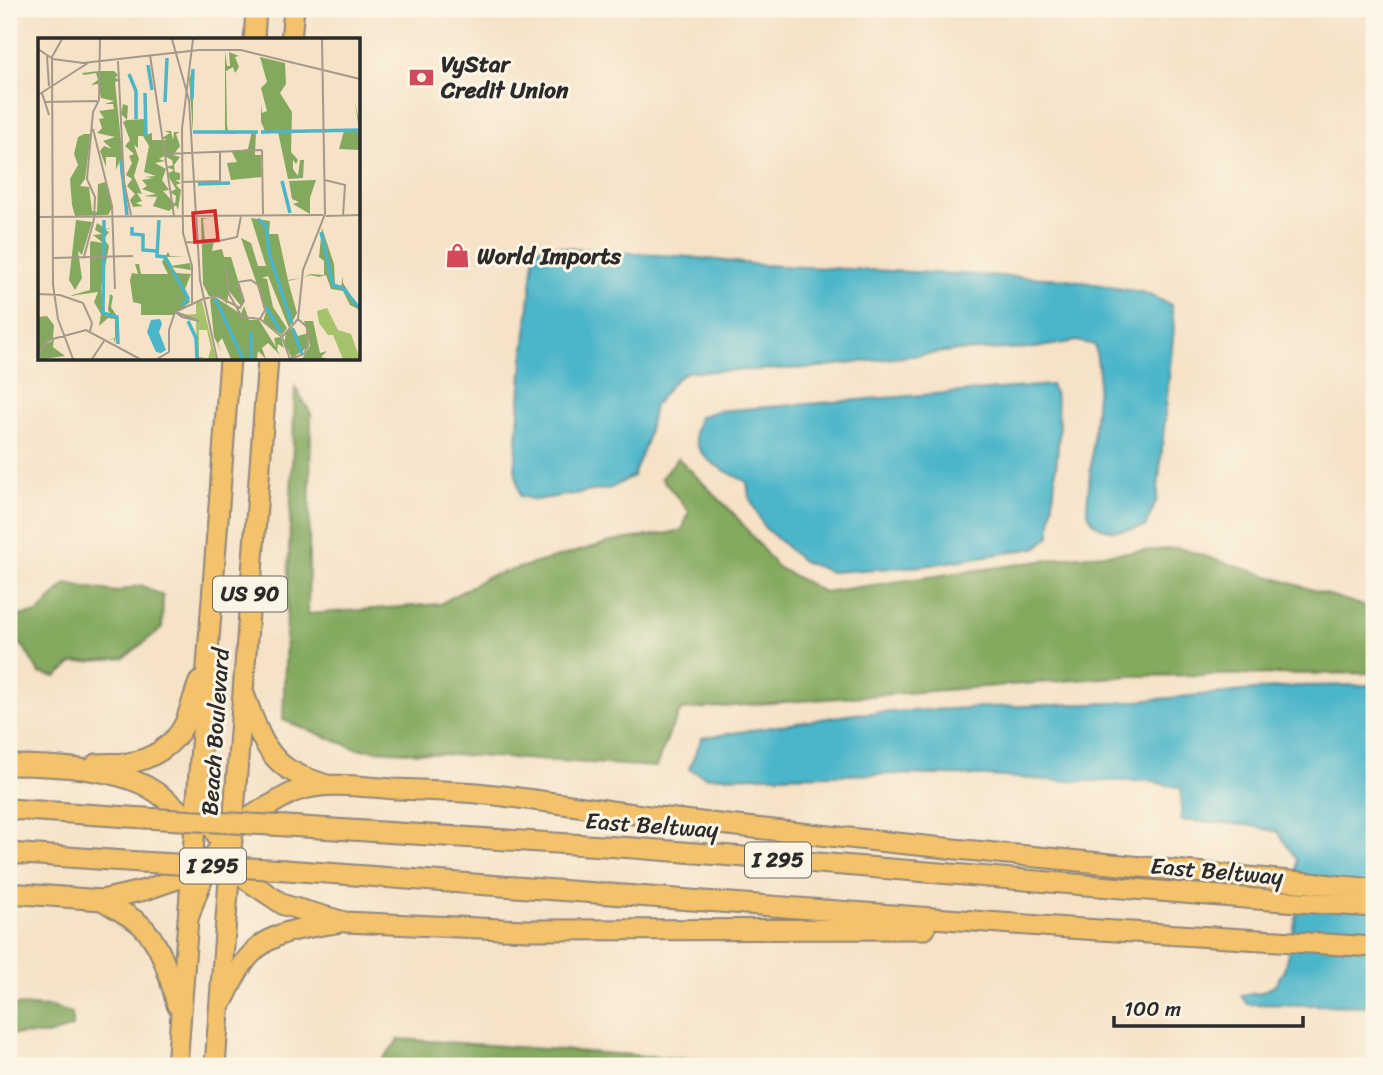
<svg xmlns="http://www.w3.org/2000/svg" width="1383" height="1075" viewBox="0 0 1383 1075" font-family="Sriracha,sans-serif">
<style>
.forest{fill:#84a95e;stroke:#586a44;stroke-width:2}
.water{fill:#4bb5c9;stroke:#3b707a;stroke-width:2}
.lines{fill:none;stroke-linecap:round;stroke-linejoin:round}
.highway-casing{stroke:#908679;stroke-width:23}
.highway{stroke:#f3c26a;stroke-width:19}
.highway-bridge-casing{stroke:#908679;stroke-width:23;stroke-linecap:butt}
.highway-bridge{stroke:#f3c26a;stroke-width:19}
.labels{text-anchor:middle;stroke-width:6;stroke-linejoin:round;paint-order:stroke}
.shield{fill:#fcf5e5;stroke:#6a6863;stroke-width:2}
.shield-label{font-size:21px;font-weight:bold;fill:#2b2b2b}
.poi-label{font-size:23px;font-weight:bold;fill:#2b2b2b;stroke:#fcf5e5;text-anchor:start}
.street-label{font-size:23px;fill:#2b2b2b;stroke:#fcf5e5}
.inset-river{fill:none;stroke:#4bb5c9;stroke-width:3.5}
.inset-road{fill:none;stroke:#a49989;stroke-width:2}
.view{fill:#d62828;fill-opacity:0.15;stroke:#d62828;stroke-width:3.5}
.inset-edge{fill:none;stroke:#2b2b2b;stroke-width:3.5}
</style>
<rect width="100%" height="100%" fill="#fcf5e5"/>
<filter id="ink" filterUnits="userSpaceOnUse"><feTurbulence type="fractalNoise" baseFrequency=".0143" numOctaves="2"/><feDisplacementMap in="SourceGraphic" scale="14" xChannelSelector="R" yChannelSelector="G"/><feConvolveMatrix kernelMatrix="1 2 1 2 8 2 1 2 1" color-interpolation-filters="sRGB"/></filter>
<filter id="wash" filterUnits="userSpaceOnUse"><feTurbulence type="fractalNoise" baseFrequency=".00686" numOctaves="4" result="noise"/><feDisplacementMap in="SourceGraphic" scale="28" xChannelSelector="R" yChannelSelector="G"/><feGaussianBlur stdDeviation="1.57" result="paint"/><feColorMatrix in="noise" values="0 0 0 0 0 0 0 0 0 0 0 0 0 0 0 0 0 1.4 0 .05"/><feComposite in="paint" operator="in"/></filter>
<g filter="url(#wash)">
<rect width="100%" height="100%" fill="#f5e2c7"/>
<g class="forest">
<path d="M 295,387 L 311,414 L 308,614 L 440,604 L 487,577 L 614,541 L 682,531 L 689,511 L 661,478 L 678,458 L 735,515 L 777,567 L 824,592 L 1068,557 L 1179,548 L 1374,609 L 1374,673 L 1128,676 L 681,710 L 671,729 L 656,767 L 357,749 L 283,720 Z"/>
<path d="M 66,584 L 116,592 L 141,585 L 163,596 L 162,628 L 124,658 L 73,663 L 56,677 L 39,673 L 25,649 L 9,630 L 9,617 L 38,613 Z"/>
<path d="M 9,1005 L 51,1007 L 72,1013 L 72,1027 L 47,1035 L 9,1034 Z"/>
<path d="M 399,1039 L 795,1066 L 377,1066 Z"/>
</g>
<g class="water">
<path d="M 550,246 L 614,252 L 690,257 L 761,265 L 1067,279 L 1145,293 L 1171,305 L 1174,327 L 1157,499 L 1145,527 C 1130,530 1101,536 1091,519 C 1089,516 1088,512 1087,508 L 1099,372 L 1095,345 L 1076,341 L 1035,348 L 953,351 L 811,368 L 686,372 L 674,381 L 654,406 L 646,443 L 633,476 L 611,488 L 536,500 L 520,496 L 515,468 L 523,360 L 535,249 Z"/>
<path d="M 1051,385 L 1055,394 L 1060,423 L 1050,536 L 1036,548 L 924,566 L 831,572 L 802,561 L 764,527 L 749,497 L 747,482 C 728,472 695,460 695,434 C 695,429 698,422 699,417 L 717,411 Z"/>
<path d="M 1374,685 L 1374,821 L 1372,826 L 1374,829 L 1374,1006 L 1247,1004 L 1241,995 L 1260,993 L 1275,985 L 1284,970 L 1297,914 L 1297,860 L 1278,832 L 1247,825 L 1181,820 L 1181,788 L 1150,781 L 1062,781 L 989,776 L 897,774 L 706,777 L 689,769 L 702,738 L 852,714 L 987,707 L 1116,703 L 1297,686 Z"/>
</g>
</g>
<g filter="url(#ink)">
<g class="lines">
<defs>
<g id="highway">
<path d="M 254,40 L 256,9"/>
<path d="M 291,40 L 294,9"/>
<path d="M 244,694 C 254,719 262,750 285,767 C 297,776 312,780 327,785"/>
<path d="M 96,764 C 107,763 118,764 128,763 C 151,760 175,745 185,723 C 190,710 194,695 199,682"/>
<path d="M 9,765 C 49,765 106,768 142,784 C 159,792 185,814 197,829"/>
<path d="M 199,777 L 213,828 L 230,860 L 248,881 L 284,905 L 345,922 L 526,930 L 925,929"/>
<path d="M 9,809 L 144,818"/>
<path d="M 287,826 L 634,848 L 1269,900 L 1374,907"/>
<path d="M 9,853 L 140,862"/>
<path d="M 286,870 L 1068,928 L 1374,947"/>
<path d="M 9,893 L 102,900 L 145,890 L 177,879 L 192,868 L 196,861"/>
<path d="M 102,900 C 114,908 129,915 140,924 C 163,945 169,977 177,1005"/>
<path d="M 189,916 C 206,864 221,829 272,804 C 279,800 287,795 294,792 C 326,780 362,787 395,789 C 422,790 449,791 477,793 C 537,799 598,810 658,817 C 896,845 1135,866 1374,889"/>
<path d="M 223,1001 C 229,990 234,977 241,967 C 264,931 298,929 337,923"/>
<path d="M 177,1066 L 230,359"/>
<path d="M 215,1066 L 268,359"/>
</g>
</defs>
<use href="#highway" class="highway-casing"/>
<use href="#highway" class="highway"/>
<defs>
<g id="highway-bridge">
<path d="M 144,818 L 287,826"/>
<path d="M 140,862 L 286,870"/>
</g>
</defs>
<use href="#highway-bridge" class="highway-bridge-casing"/>
<use href="#highway-bridge" class="highway-bridge"/>
</g>
</g>
<defs>
<symbol id="bank-bare" viewBox="-9 -9 18 18"><path d="M-6-4H6V4H-6ZM0-2.3a2.3 2.3 0 1 0 0 4.6a2.3 2.3 0 1 0 0-4.6Z" fill="#d1495b" stroke="#fcf5e5" stroke-width="2.5" paint-order="stroke"/></symbol>
<symbol id="shop-bare" viewBox="-9 -9 18 18"><path d="M-5-2.5h2.3a2.7 3.5 0 0 1 5.4 0H5L5.5 6h-11ZM-1.5-2.5h3a1.5 2.3 0 0 0-3 0Z" fill="#d1495b" stroke="#fcf5e5" stroke-width="2.5" paint-order="stroke"/></symbol>
</defs>
<g fill-rule="evenodd">
<use href="#bank-bare" x="404" y="60" width="35" height="35"/>
<use href="#shop-bare" x="440" y="238" width="35" height="35"/>
</g>
<g class="labels">
<g class="shield">
<rect x="213" y="576.5" width="74" height="35" rx="5"/>
<rect x="745" y="842.5" width="66" height="35" rx="5"/>
<rect x="180" y="848.5" width="66" height="35" rx="5"/>
</g>
<g class="shield-label">
<text x="250" y="601">US 90</text>
<text x="778" y="867">I 295</text>
<text x="213" y="873">I 295</text>
</g>
<g class="poi-label">
<text x="441" y="72">VyStar<tspan x="441" dy="26">Credit Union</tspan></text>
<text x="477" y="264">World Imports</text>
</g>
<g class="street-label">
<text transform="translate(215 732) rotate(-86)" y="8">Beach Boulevard</text>
<text transform="translate(652 825) rotate(4)" y="8">East Beltway</text>
<text transform="translate(1217 871) rotate(5)" y="8">East Beltway</text>
</g>
</g>
<g transform="translate(38 38)">
<rect width="322" height="322" fill="#f5e2c7"/>
<path d="M 164,263 L 178,321 L 170,321 L 173,310 L 169,292 L 161,292 L 161,319 L 167,319 L 159,321 L 158,283 L 143,277 L 158,276 L 158,264 ZM 289,270 L 300,292 L 313,296 L 322,321 L 305,321 L 295,297 L 290,297 L 281,285 L 279,273 Z" fill="#a5c36a"/>
<path d="M 187,13 L 189,28 L 192,28 L 191,14 L 201,18 L 197,19 L 201,29 L 197,35 L 195,29 L 188,33 L 189,87 L 190,93 L 199,96 L 155,94 L 151,41 L 155,31 L 155,93 L 187,93 ZM 222,19 L 247,25 L 248,46 L 242,55 L 254,74 L 253,114 L 260,122 L 258,126 L 255,122 L 255,131 L 260,138 L 262,122 L 266,122 L 265,140 L 250,141 L 240,94 L 227,93 L 223,84 L 223,66 L 224,75 L 229,73 L 223,50 L 229,44 ZM 61,33 L 76,33 L 80,37 L 77,40 L 83,42 L 77,44 L 86,133 L 83,140 L 82,122 L 78,132 L 78,119 L 68,119 L 68,129 L 62,113 L 66,108 L 74,111 L 65,103 L 77,99 L 59,95 L 64,90 L 61,81 L 66,80 L 61,73 L 76,71 L 75,66 L 67,66 L 76,63 L 63,60 L 60,46 L 53,47 L 60,42 L 58,35 L 46,37 L 44,35 ZM 317,64 L 322,88 L 322,112 L 301,111 L 306,93 L 289,92 L 321,92 ZM 85,66 L 90,68 L 89,82 L 107,81 L 108,97 L 114,95 L 114,102 L 129,102 L 124,100 L 132,95 L 126,93 L 133,93 L 135,102 L 136,94 L 142,94 L 138,96 L 142,108 L 135,117 L 142,119 L 136,127 L 137,134 L 142,135 L 142,142 L 137,142 L 143,145 L 138,147 L 143,152 L 140,172 L 138,167 L 131,173 L 115,168 L 119,159 L 106,158 L 118,156 L 104,151 L 109,148 L 104,142 L 115,140 L 106,139 L 118,138 L 106,134 L 111,108 L 105,98 L 100,98 L 100,110 L 96,107 L 101,121 L 96,138 L 104,156 L 99,155 L 104,163 L 98,165 L 105,168 L 95,169 L 92,162 L 97,156 L 89,148 L 94,141 L 88,137 L 94,125 L 91,118 L 96,116 L 87,108 L 92,102 L 85,84 L 89,82 L 83,76 ZM 126,118 L 134,122 L 135,127 L 128,129 L 136,132 L 129,136 L 138,151 L 132,154 L 138,158 L 137,166 L 125,153 L 131,152 L 124,142 L 128,131 L 117,125 L 127,123 L 121,121 ZM 214,93 L 218,93 L 217,117 L 223,117 L 224,139 L 193,142 L 189,125 L 199,124 L 194,114 L 210,111 ZM 46,96 L 52,96 L 51,111 L 47,141 L 42,148 L 51,149 L 54,173 L 59,174 L 60,146 L 68,144 L 74,170 L 70,177 L 37,178 L 34,167 L 32,141 L 40,127 L 36,116 L 40,99 ZM 278,142 L 272,160 L 272,176 L 255,166 L 261,164 L 254,161 L 251,143 ZM 163,180 L 170,180 L 165,181 L 167,204 L 176,203 L 174,213 L 184,211 L 186,219 L 193,219 L 206,262 L 203,268 L 191,253 L 189,266 L 181,258 L 171,258 L 165,246 ZM 213,180 L 232,183 L 231,196 L 240,196 L 250,242 L 263,240 L 250,243 L 259,275 L 251,290 L 230,238 L 224,240 L 229,241 L 235,269 L 249,290 L 244,297 L 225,284 L 228,273 L 203,200 L 213,205 L 220,228 L 228,228 ZM 38,182 L 54,184 L 44,217 L 40,213 L 44,240 L 37,252 L 31,242 ZM 66,182 L 67,191 L 73,190 L 67,192 L 71,194 L 66,201 L 71,208 L 63,250 L 67,278 L 73,277 L 70,272 L 72,256 L 75,258 L 73,269 L 80,280 L 77,306 L 76,301 L 70,302 L 77,300 L 77,281 L 70,280 L 61,288 L 63,276 L 56,264 L 60,254 L 31,258 L 52,252 L 52,206 L 53,203 L 65,205 L 55,197 L 64,196 L 57,192 L 59,185 L 65,189 ZM 284,190 L 296,226 L 297,246 L 303,249 L 305,238 L 305,245 L 322,272 L 312,267 L 305,253 L 293,251 L 288,237 L 281,239 L 272,237 L 266,240 L 272,236 L 286,237 L 286,223 L 281,219 ZM 130,214 L 132,218 L 148,218 L 128,219 L 133,228 L 152,225 L 153,232 L 134,229 L 138,235 L 153,236 L 147,251 L 152,264 L 135,277 L 103,277 L 103,266 L 95,264 L 92,242 L 94,235 L 100,236 L 97,226 L 101,226 L 103,236 L 130,236 L 124,224 ZM 177,259 L 203,276 L 206,268 L 211,282 L 221,282 L 238,309 L 236,300 L 243,299 L 246,310 L 240,306 L 239,312 L 242,317 L 230,305 L 224,310 L 228,321 L 220,313 L 219,321 L 193,321 L 184,300 L 180,305 L 184,314 L 176,299 L 172,261 ZM 9,278 L 16,287 L 15,300 L 0,314 L 0,279 ZM 266,283 L 275,283 L 282,315 L 289,313 L 283,319 L 290,321 L 264,321 L 272,308 ZM 255,289 L 260,298 L 270,295 L 270,309 L 254,320 L 246,305 L 248,295 ZM 16,301 L 15,309 L 27,318 L 4,321 L 0,318 L 6,308 Z" fill="#84a95e" fill-rule="evenodd"/>
<path d="M 113,282 L 122,281 L 124,286 L 121,294 L 128,312 L 123,315 L 118,314 L 109,294 Z" fill="#4bb5c9"/>
<path class="inset-river" d="M 110,27 L 114,52M 91,36 L 98,53 L 98,81M 107,55 L 108,98M 154,61 L 155,31M 127,64 L 129,20M 155,94 L 220,94M 223,94 L 322,92M 83,123 L 89,177M 244,143 L 252,175M 160,146 L 192,145M 220,181 L 228,188 L 231,215 L 254,286M 66,182 L 65,275 L 79,279 L 80,306M 121,182 L 119,218 L 127,219 L 134,231M 94,189 L 94,196 L 105,197 L 105,212 L 118,213M 283,194 L 295,247 L 305,250 L 322,271M 135,233 L 150,260 L 145,268M 177,260 L 205,321M 228,269 L 243,294M 150,283 L 158,300 L 159,321M 255,291 L 264,316M 213,294 L 213,321"/>
<path class="inset-road" d="M 24,1 L 14,19 L 15,247 L 20,281 L 35,321M 134,1 L 151,62 L 162,242 L 179,321M 0,11 L 15,21 L 45,25 L 161,12 L 203,12 L 322,41M 112,17 L 136,178M 9,18 L 11,48M 80,23 L 86,144 L 93,177M 4,55 L 11,77M 0,57 L 50,25M 7,64 L 59,63M 55,91 L 74,168 L 77,251M 224,112 L 225,176M 126,116 L 224,112M 287,142 L 307,147 L 305,178M 144,144 L 182,143 L 182,114M 288,178 L 322,177M 0,179 L 285,177M 56,181 L 57,159 L 49,141 L 55,74 L 61,62 L 62,1M 148,204 L 172,205 L 199,199 L 203,178M 46,219 L 56,181M 14,220 L 95,218M 188,228 L 191,256 L 204,279 L 222,281M 0,256 L 22,257 L 45,265 L 54,285 L 52,293M 165,261 L 179,258 L 202,270 L 206,263 L 200,244 L 213,242 L 220,247 L 227,272 L 222,281M 154,265 L 154,228 L 145,195 L 144,91 L 155,1M 137,274 L 144,279 L 161,283 L 138,274M 222,281 L 244,299M 0,316 L 11,302 L 48,292 L 102,321M 54,321 L 66,303M 119,321 L 131,314 L 131,292 L 137,274 L 165,261M 252,321 L 266,316 L 270,308 L 269,289 L 260,281M 252,321 L 244,299 L 260,281 L 265,232 L 287,176 L 284,1"/>
<path class="view" d="M 177,173 L 180,202 L 157,204 L 155,175 Z"/>
<rect width="322" height="322" class="inset-edge"/>
</g>
<rect width="1383" height="1075" fill="none" stroke="#fcf5e5" stroke-width="35"/>
<path d="M1114 1016v10h189v-10" fill="none" stroke="#2b2b2b" stroke-width="3.5"/>
<text x="1124" y="1016" font-size="21" fill="#2b2b2b" stroke="#fcf5e5" stroke-width="5" paint-order="stroke">100 m</text>
</svg>
